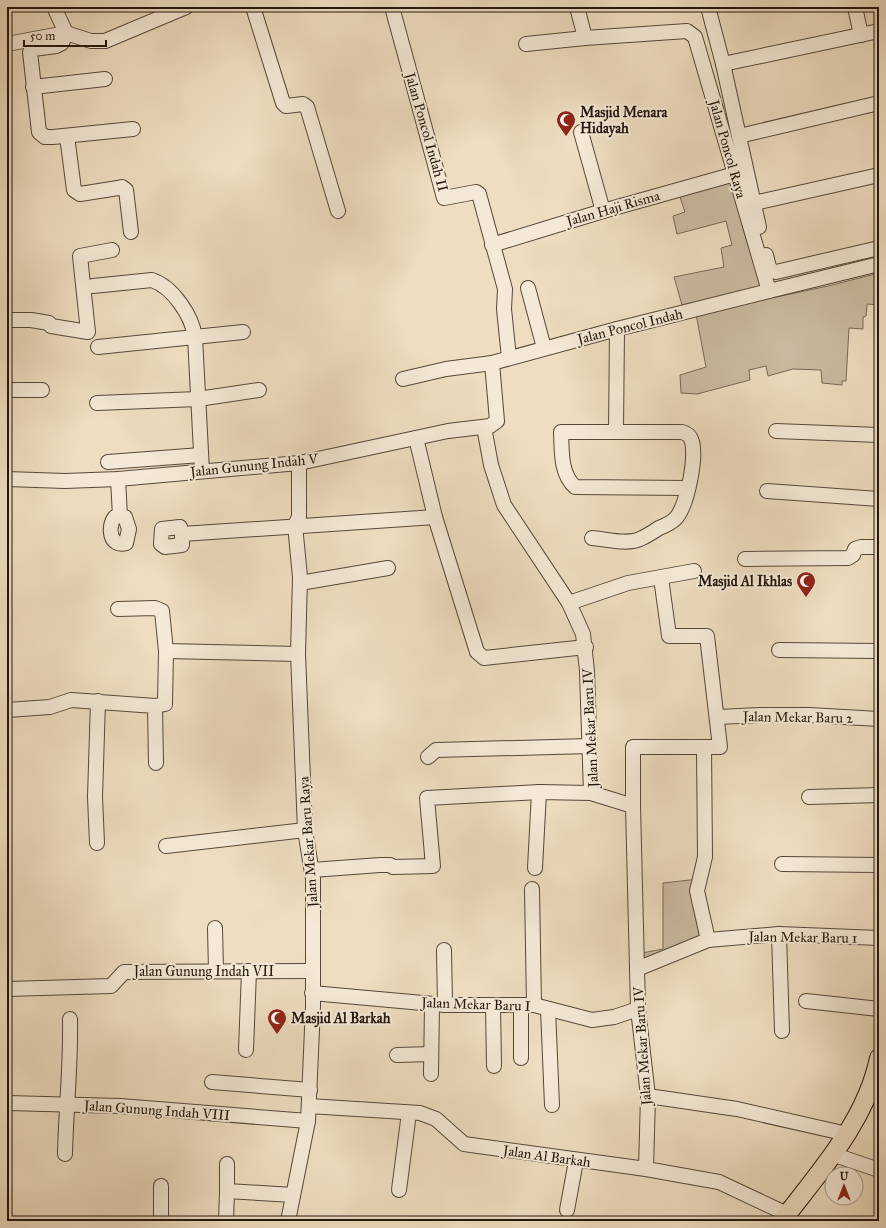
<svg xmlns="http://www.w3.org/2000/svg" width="886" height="1228" viewBox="0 0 886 1228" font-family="'IM FELL Great Primer',serif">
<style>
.green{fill:#cbbba2;stroke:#766958}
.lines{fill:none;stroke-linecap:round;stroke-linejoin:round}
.minor-casing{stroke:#55483a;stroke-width:16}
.major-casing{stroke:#22170e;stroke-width:20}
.minor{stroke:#f4e9d6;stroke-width:14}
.major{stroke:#eeddc0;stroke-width:18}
.labels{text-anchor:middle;stroke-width:4;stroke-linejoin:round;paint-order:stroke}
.poi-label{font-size:14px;font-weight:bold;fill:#22170e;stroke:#f4e9d6;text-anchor:start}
.street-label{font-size:14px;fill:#22170e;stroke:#f4e9d6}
</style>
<rect width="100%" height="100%" fill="#eeddc0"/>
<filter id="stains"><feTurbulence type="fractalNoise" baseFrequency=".005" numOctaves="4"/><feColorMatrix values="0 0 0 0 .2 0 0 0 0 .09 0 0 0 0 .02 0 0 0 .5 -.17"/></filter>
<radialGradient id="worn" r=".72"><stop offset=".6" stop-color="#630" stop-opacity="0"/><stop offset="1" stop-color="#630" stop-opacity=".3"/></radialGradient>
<g class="green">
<path d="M 738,179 L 763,287 L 682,305 L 674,277 L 724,267 L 721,248 L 732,245 L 726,221 L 677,234 L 673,216 L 685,212 L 679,194 Z"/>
<path d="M 879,273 L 879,305 L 867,304 L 866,316 L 863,317 L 863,329 L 849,328 L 846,381 L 842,381 L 842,385 L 822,383 L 821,370 L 793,369 L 768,376 L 766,366 L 749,370 L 750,380 L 697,394 L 681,393 L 680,375 L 706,367 L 696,314 L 828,286 Z"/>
<path d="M 699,879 L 708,936 L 643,961 L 642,953 L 663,949 L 663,883 Z"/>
</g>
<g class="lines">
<defs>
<g id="minor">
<path d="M 54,7 L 66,33 L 62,43 L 56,46 L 33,49 L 30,52 L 39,132 L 45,137 L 53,137 L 133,129"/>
<path d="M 253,7 L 283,103 L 286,106 L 303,104 L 307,107 L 338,211"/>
<path d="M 392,7 L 444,198 L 476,192 L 479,194 L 505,289 L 504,309 L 509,358"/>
<path d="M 577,7 L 585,38 L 687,31 L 695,37 L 769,291 L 879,264"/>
<path d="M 708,7 L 723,64 L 759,227"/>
<path d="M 855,7 L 861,35"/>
<path d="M 7,44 L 66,33 L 91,41 L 105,41 L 186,7"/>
<path d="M 526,44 L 585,38"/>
<path d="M 723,64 L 879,31"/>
<path d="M 33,87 L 105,79"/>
<path d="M 581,132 L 603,211"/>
<path d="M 67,136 L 74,190 L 80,194 L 118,188 L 122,187 L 126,190 L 131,232"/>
<path d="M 739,136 L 879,103"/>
<path d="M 754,203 L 879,175"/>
<path d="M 492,245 L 603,211 L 735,174"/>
<path d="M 766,255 L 769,267 L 772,271 L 776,272 L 879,248"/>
<path d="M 93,286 L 152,280 C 173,287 192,316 195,337 L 202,471"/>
<path d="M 528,288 L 544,348"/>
<path d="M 7,320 L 31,320 L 49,323 L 51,326 L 88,332 L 80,256 L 112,250"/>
<path d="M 98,347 L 243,332"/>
<path d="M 403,379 L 446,369 L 492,363 L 617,329 L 769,291"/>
<path d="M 7,390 L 42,390"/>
<path d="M 97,403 L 198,399 L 259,390"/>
<path d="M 484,427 L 491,465 L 504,505 L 569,603 L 583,634 L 587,671 L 591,793 L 633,806 L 638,1009 L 648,1096 L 646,1169"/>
<path d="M 616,431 L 617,329"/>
<path d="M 776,431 L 879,435"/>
<path d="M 416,438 L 435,517 L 477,652 L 484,658 L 586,647"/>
<path d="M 108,462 L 201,455"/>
<path d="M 7,479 L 65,481 L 118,479 L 299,463 L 448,431 L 490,426 L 497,421 L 492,363"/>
<path d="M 118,479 L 120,516"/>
<path d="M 767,491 L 879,499"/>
<path d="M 120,516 L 125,517 L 129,529 L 126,543 C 110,548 107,527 115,517 Z"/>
<path d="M 180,527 L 182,534 L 182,545 L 165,547 L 161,544 L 162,529 Z"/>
<path d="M 182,534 L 435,517"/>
<path d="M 592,538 C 606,539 627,545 640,539 C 647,536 653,532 659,528 C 664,526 671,523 675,519 C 687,508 699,451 690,437 C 688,434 685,433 682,432 L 561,432 C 562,451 560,473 575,487 L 688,488"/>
<path d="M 745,559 L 848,558 L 853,555 L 855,549 L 861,547 L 879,547"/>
<path d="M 300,583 L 388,568"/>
<path d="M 569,603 L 628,583 L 694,571"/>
<path d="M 118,609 L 155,608 L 162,611 L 166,651 L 165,704 L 155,706"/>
<path d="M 779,650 L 879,651"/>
<path d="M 166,651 L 298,654"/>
<path d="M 7,710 L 50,707 L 71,700 L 155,706 L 156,763"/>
<path d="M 718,717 L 760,715 L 809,715 L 879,719"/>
<path d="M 704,747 L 705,857 L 697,891 L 708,940"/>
<path d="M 428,757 L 436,750 L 590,746"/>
<path d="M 809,797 L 879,795"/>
<path d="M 633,806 L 633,747 L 720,747 L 707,636 L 669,636 L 662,585"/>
<path d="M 97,843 L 95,797 L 98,701"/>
<path d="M 166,846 L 305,830"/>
<path d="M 782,864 L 879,865"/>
<path d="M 535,868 L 539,792"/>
<path d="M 312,870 L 380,865 L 390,865 L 393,867 L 433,866 L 427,798 L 539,792 L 591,793"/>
<path d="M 532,889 L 534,1005"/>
<path d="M 215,928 L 216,971"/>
<path d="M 779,934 L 782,1031"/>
<path d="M 444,950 L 445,1005"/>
<path d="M 637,969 L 708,940 L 779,934 L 879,938"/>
<path d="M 7,989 L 111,986 L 124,972 L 313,971"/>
<path d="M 312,993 L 445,1005 L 534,1005 L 592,1020 L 614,1017 L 638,1009"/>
<path d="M 806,1001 L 879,1009"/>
<path d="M 493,1005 L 494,1066"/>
<path d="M 521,1005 L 521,1058"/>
<path d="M 548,1009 L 552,1105"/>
<path d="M 246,1050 L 249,971"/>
<path d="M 397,1055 L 431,1054"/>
<path d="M 431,1074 L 432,1004"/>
<path d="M 212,1082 L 310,1090"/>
<path d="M 648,1096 L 737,1109 L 847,1134"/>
<path d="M 7,1103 L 120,1106 L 308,1121"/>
<path d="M 309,1106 L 420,1113 L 436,1119 L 464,1144 L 646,1169 L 719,1182 L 787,1214"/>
<path d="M 65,1154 C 66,1109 71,1064 70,1019"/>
<path d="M 832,1154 L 879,1170"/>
<path d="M 227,1164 L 227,1191 L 293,1195"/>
<path d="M 399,1190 L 409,1113"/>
<path d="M 567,1210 L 576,1161"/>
<path d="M 161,1221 L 161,1186"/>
<path d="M 226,1221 L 227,1191"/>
<path d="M 288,1221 L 308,1121 L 313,1006 L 313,879 L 305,830 L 298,654 L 300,577 L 295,525 L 299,517 L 299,463"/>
</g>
<path id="major" d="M 782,1221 C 820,1171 866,1121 879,1058"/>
</defs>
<use href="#minor" class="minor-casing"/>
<use href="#major" class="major-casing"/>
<use href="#minor" class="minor"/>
<use href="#major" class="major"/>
</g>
<defs>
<symbol id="mosque-pin" viewBox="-11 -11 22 30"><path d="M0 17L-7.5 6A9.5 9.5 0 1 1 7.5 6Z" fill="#8f2418" stroke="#f4e9d6"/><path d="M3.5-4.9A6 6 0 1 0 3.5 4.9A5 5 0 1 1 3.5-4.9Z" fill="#fff"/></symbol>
</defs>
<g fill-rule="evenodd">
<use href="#mosque-pin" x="555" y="109" width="22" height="30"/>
<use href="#mosque-pin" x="795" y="570" width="22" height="30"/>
<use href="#mosque-pin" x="266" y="1007" width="22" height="30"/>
</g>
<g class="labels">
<g class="poi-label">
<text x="580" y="117">Masjid Menara<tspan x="580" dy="16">Hidayah</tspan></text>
<text x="792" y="586" text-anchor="end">Masjid Al Ikhlas</text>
<text x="291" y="1023">Masjid Al Barkah</text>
</g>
<g class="street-label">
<text transform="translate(427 132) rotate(74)" y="5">Jalan Poncol Indah II</text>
<text transform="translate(728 149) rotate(74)" y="5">Jalan Poncol Raya</text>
<text transform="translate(613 208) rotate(-16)" y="5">Jalan Haji Risma</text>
<text transform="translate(630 326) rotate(-14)" y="5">Jalan Poncol Indah</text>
<text transform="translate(254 465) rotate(-6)" y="5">Jalan Gunung Indah V</text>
<text transform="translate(798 717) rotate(1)" y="5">Jalan Mekar Baru 2</text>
<text transform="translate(590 728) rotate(-93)" y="5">Jalan Mekar Baru IV</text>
<text transform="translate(308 842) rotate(-94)" y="5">Jalan Mekar Baru Raya</text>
<text transform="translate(803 937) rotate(1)" y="5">Jalan Mekar Baru 1</text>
<text x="204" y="976">Jalan Gunung Indah VII</text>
<text transform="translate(476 1004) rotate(2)" y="5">Jalan Mekar Baru I</text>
<text transform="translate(642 1046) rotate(-94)" y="5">Jalan Mekar Baru IV</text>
<text transform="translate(157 1110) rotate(4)" y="5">Jalan Gunung Indah VIII</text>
<text transform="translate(547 1156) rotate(8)" y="5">Jalan Al Barkah</text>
</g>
</g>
<rect width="886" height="1228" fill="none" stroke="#eeddc0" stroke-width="24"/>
<rect x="8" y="8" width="870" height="1212" fill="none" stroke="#22170e" stroke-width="2"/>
<rect x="12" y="12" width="862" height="1204" fill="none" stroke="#22170e"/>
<g transform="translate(844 1186)"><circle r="19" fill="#f4e9d6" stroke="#a09586"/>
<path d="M0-3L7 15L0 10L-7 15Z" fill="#8f2418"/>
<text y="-6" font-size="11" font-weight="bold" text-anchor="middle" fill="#22170e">U</text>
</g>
<path d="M24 40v6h82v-6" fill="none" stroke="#22170e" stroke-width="2"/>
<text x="30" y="40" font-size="12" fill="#22170e" stroke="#f4e9d6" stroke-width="3" paint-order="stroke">50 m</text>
<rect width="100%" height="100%" filter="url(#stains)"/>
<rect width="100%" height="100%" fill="url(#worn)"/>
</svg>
